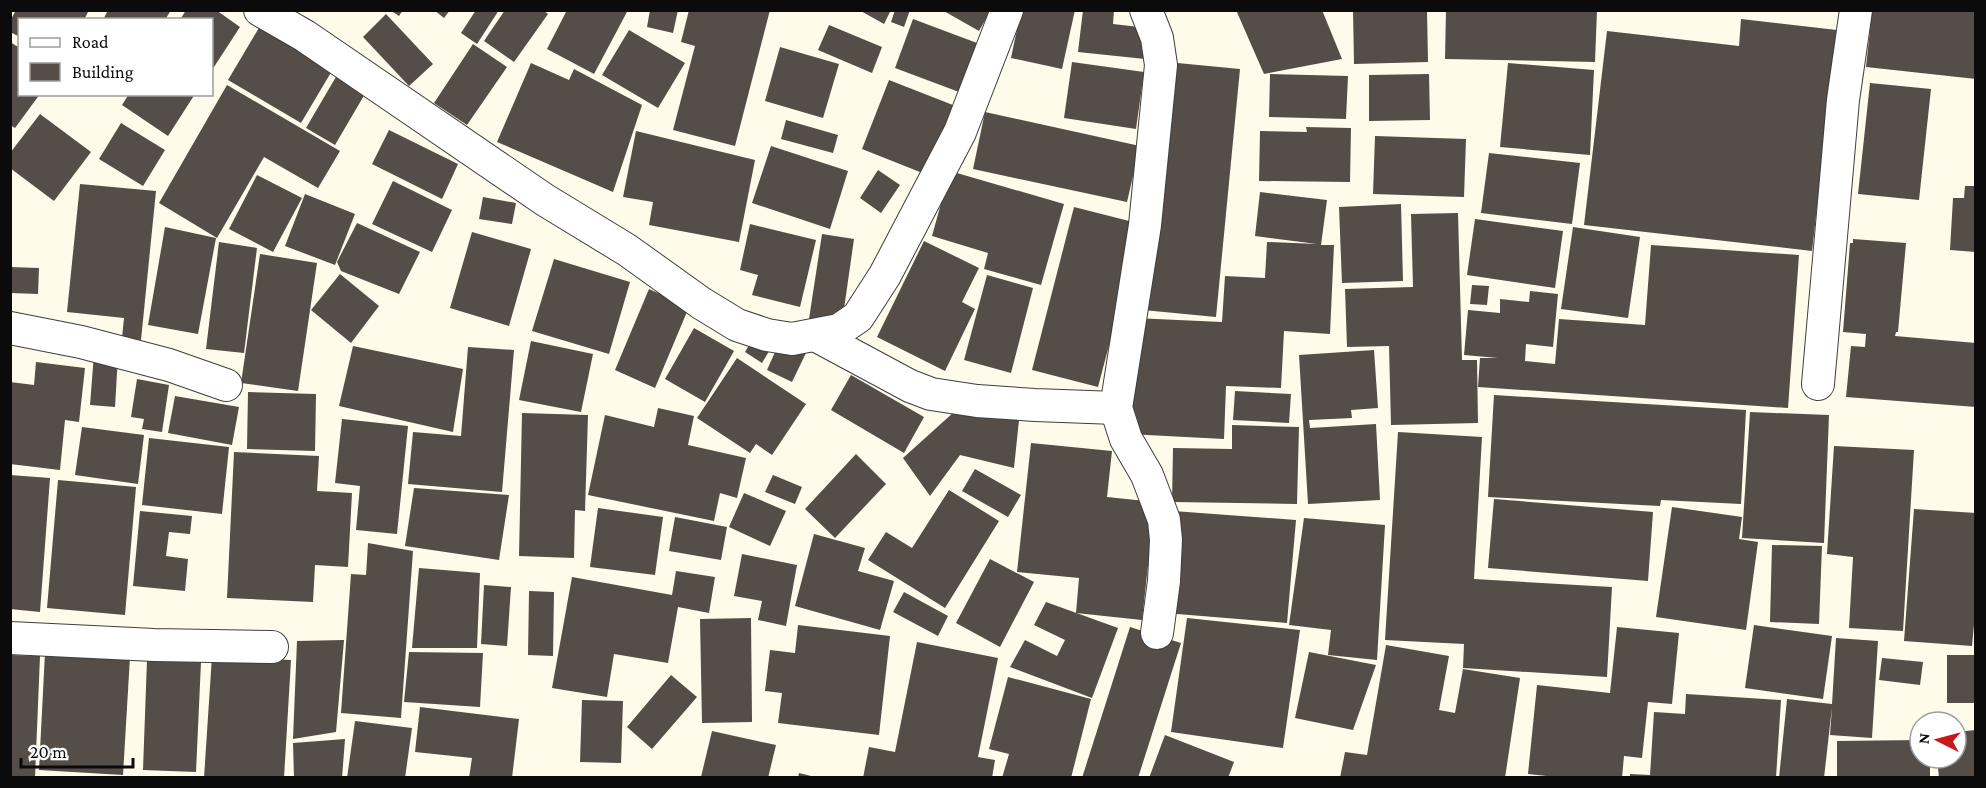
<svg xmlns="http://www.w3.org/2000/svg" width="1986" height="788" viewBox="0 0 1986 788" font-family="'Crimson Pro',serif">
<style>
.building{fill:#554d47}
.lines{fill:none;stroke-linecap:round;stroke-linejoin:round}
.street-casing{stroke:#3e3e3e;stroke-width:34}
.street{stroke:#fff;stroke-width:32}
</style>
<rect width="100%" height="100%" fill="#fffbea"/>
<g class="building">
<path d="M 16,10 L 89,10 L 84,20 L 20,20 L 20,37 L 10,32 L 10,21 Z"/>
<path d="M 108,10 L 171,10 L 165,20 L 103,20 Z"/>
<path d="M 186,10 L 216,10 L 240,27 L 212,70 L 212,20 L 180,20 Z"/>
<path d="M 390,10 L 403,10 L 399,16 Z"/>
<path d="M 434,10 L 450,10 L 444,18 Z"/>
<path d="M 476,10 L 499,10 L 477,44 L 461,33 Z"/>
<path d="M 505,10 L 543,10 L 548,14 L 514,62 L 484,41 Z"/>
<path d="M 567,10 L 628,10 L 594,74 L 547,49 Z"/>
<path d="M 650,10 L 678,10 L 673,33 L 647,27 Z"/>
<path d="M 689,10 L 770,10 L 735,146 L 673,130 L 695,46 L 681,42 Z"/>
<path d="M 859,10 L 891,10 L 884,24 Z"/>
<path d="M 895,10 L 910,10 L 904,27 L 891,22 Z"/>
<path d="M 942,10 L 991,10 L 979,31 Z"/>
<path d="M 1021,10 L 1075,10 L 1062,69 L 1011,58 Z"/>
<path d="M 1083,10 L 1114,10 L 1113,24 L 1148,28 L 1145,59 L 1078,52 Z"/>
<path d="M 1236,10 L 1322,10 L 1342,59 L 1264,74 Z"/>
<path d="M 1353,10 L 1427,10 L 1428,62 L 1354,64 Z"/>
<path d="M 1446,10 L 1597,10 L 1595,62 L 1445,59 Z"/>
<path d="M 1877,10 L 1976,10 L 1976,79 L 1866,67 L 1872,12 L 1877,12 Z"/>
<path d="M 386,14 L 433,64 L 409,86 L 363,37 Z"/>
<path d="M 913,19 L 977,43 L 959,92 L 895,68 Z"/>
<path d="M 1741,19 L 1837,30 L 1812,251 L 1584,225 L 1607,31 L 1739,46 Z"/>
<path d="M 263,21 L 336,64 L 301,123 L 228,80 Z"/>
<path d="M 829,25 L 882,47 L 872,73 L 818,50 Z"/>
<path d="M 629,30 L 685,63 L 658,108 L 602,75 Z"/>
<path d="M 10,42 L 20,48 L 20,94 L 40,94 L 15,128 L 10,125 Z"/>
<path d="M 473,44 L 507,67 L 467,125 L 434,103 Z"/>
<path d="M 780,47 L 839,64 L 823,118 L 765,101 Z"/>
<path d="M 1072,62 L 1144,72 L 1136,129 L 1064,118 Z"/>
<path d="M 1167,62 L 1240,69 L 1216,317 L 1143,310 Z"/>
<path d="M 531,63 L 569,80 L 574,69 L 642,105 L 613,192 L 497,142 Z"/>
<path d="M 1508,63 L 1594,70 L 1590,155 L 1500,147 Z"/>
<path d="M 340,70 L 369,87 L 335,145 L 306,128 Z"/>
<path d="M 1270,74 L 1348,76 L 1346,119 L 1269,117 Z"/>
<path d="M 1429,74 L 1430,120 L 1369,121 L 1369,75 Z"/>
<path d="M 889,80 L 958,107 L 930,176 L 862,149 Z"/>
<path d="M 1870,83 L 1931,89 L 1919,200 L 1858,194 Z"/>
<path d="M 227,85 L 340,151 L 318,188 L 264,157 L 217,238 L 159,203 Z"/>
<path d="M 129,94 L 195,94 L 168,136 L 122,105 Z"/>
<path d="M 985,112 L 1140,146 L 1127,202 L 973,169 Z"/>
<path d="M 40,114 L 91,152 L 54,201 L 10,168 L 10,153 Z"/>
<path d="M 786,120 L 838,135 L 833,153 L 781,139 Z"/>
<path d="M 121,123 L 165,150 L 143,186 L 99,159 Z"/>
<path d="M 1306,127 L 1351,128 L 1350,182 L 1259,181 L 1260,131 L 1307,132 Z"/>
<path d="M 389,130 L 458,164 L 442,199 L 372,164 Z"/>
<path d="M 636,131 L 755,160 L 739,242 L 649,225 L 653,202 L 623,197 Z"/>
<path d="M 1375,136 L 1466,139 L 1464,197 L 1373,194 Z"/>
<path d="M 771,146 L 848,171 L 830,229 L 752,203 Z"/>
<path d="M 1489,153 L 1580,163 L 1572,224 L 1481,213 Z"/>
<path d="M 878,170 L 900,185 L 881,213 L 860,198 Z"/>
<path d="M 950,171 L 1064,204 L 1041,285 L 984,269 L 988,253 L 932,236 Z"/>
<path d="M 257,175 L 302,198 L 273,252 L 229,229 Z"/>
<path d="M 393,181 L 452,210 L 432,252 L 372,224 Z"/>
<path d="M 80,184 L 156,191 L 141,340 L 122,338 L 124,318 L 67,312 Z"/>
<path d="M 1965,186 L 1976,186 L 1976,252 L 1950,250 L 1953,198 L 1964,198 Z"/>
<path d="M 1260,192 L 1327,200 L 1321,245 L 1334,245 L 1330,334 L 1284,331 L 1281,388 L 1226,386 L 1224,439 L 1128,434 L 1134,318 L 1222,322 L 1225,276 L 1265,278 L 1267,242 L 1317,244 L 1255,236 Z"/>
<path d="M 305,194 L 355,214 L 335,265 L 285,246 Z"/>
<path d="M 483,197 L 516,203 L 512,224 L 479,219 Z"/>
<path d="M 1401,204 L 1403,281 L 1342,283 L 1339,207 Z"/>
<path d="M 1074,207 L 1141,224 L 1098,387 L 1032,370 Z"/>
<path d="M 1458,213 L 1462,360 L 1477,360 L 1478,423 L 1391,425 L 1389,346 L 1347,347 L 1345,289 L 1413,287 L 1411,214 Z"/>
<path d="M 1475,219 L 1563,231 L 1555,288 L 1467,275 Z"/>
<path d="M 357,223 L 420,252 L 399,294 L 341,271 L 337,262 Z"/>
<path d="M 750,224 L 816,240 L 800,307 L 752,295 L 758,275 L 740,270 Z"/>
<path d="M 165,227 L 216,238 L 198,334 L 148,325 Z"/>
<path d="M 1573,227 L 1640,237 L 1628,318 L 1561,309 Z"/>
<path d="M 472,232 L 531,249 L 509,326 L 450,308 Z"/>
<path d="M 822,234 L 854,239 L 842,323 L 809,319 Z"/>
<path d="M 1853,239 L 1906,243 L 1898,332 L 1896,332 L 1895,336 L 1976,343 L 1976,407 L 1846,397 L 1851,346 L 1865,347 L 1866,334 L 1843,332 L 1850,243 L 1853,243 Z"/>
<path d="M 924,241 L 979,268 L 962,302 L 975,309 L 945,371 L 877,337 Z"/>
<path d="M 219,242 L 257,248 L 244,353 L 206,349 Z"/>
<path d="M 1651,245 L 1799,255 L 1788,408 L 1478,387 L 1480,358 L 1498,358 L 1464,355 L 1468,310 L 1500,313 L 1500,299 L 1529,302 L 1530,291 L 1558,294 L 1553,347 L 1526,344 L 1525,361 L 1555,364 L 1559,319 L 1645,325 Z"/>
<path d="M 260,254 L 317,263 L 298,391 L 241,383 Z"/>
<path d="M 554,259 L 630,282 L 609,354 L 532,331 Z"/>
<path d="M 10,267 L 39,268 L 38,294 L 10,293 Z"/>
<path d="M 340,274 L 379,306 L 351,343 L 311,310 Z"/>
<path d="M 987,275 L 1033,288 L 1011,373 L 964,360 Z"/>
<path d="M 1472,285 L 1489,286 L 1487,305 L 1470,304 Z"/>
<path d="M 649,289 L 689,307 L 655,388 L 615,370 Z"/>
<path d="M 694,328 L 734,351 L 705,402 L 665,379 Z"/>
<path d="M 754,337 L 771,348 L 762,363 L 745,352 Z"/>
<path d="M 531,341 L 593,354 L 581,412 L 519,400 Z"/>
<path d="M 780,341 L 806,353 L 792,382 L 767,370 Z"/>
<path d="M 353,346 L 463,369 L 453,432 L 339,406 Z"/>
<path d="M 468,347 L 514,350 L 502,492 L 408,484 L 413,432 L 461,436 Z"/>
<path d="M 1374,350 L 1378,408 L 1351,410 L 1352,418 L 1309,420 L 1310,428 L 1376,424 L 1380,500 L 1308,504 L 1299,355 Z"/>
<path d="M 94,354 L 118,356 L 115,407 L 90,405 Z"/>
<path d="M 737,358 L 806,404 L 772,455 L 756,444 L 750,453 L 697,418 Z"/>
<path d="M 36,362 L 85,368 L 79,422 L 65,420 L 60,470 L 10,464 L 10,382 L 34,385 Z"/>
<path d="M 851,375 L 924,417 L 904,453 L 831,410 Z"/>
<path d="M 137,379 L 169,385 L 162,432 L 142,429 L 144,419 L 131,417 Z"/>
<path d="M 1235,391 L 1291,394 L 1289,423 L 1233,420 Z"/>
<path d="M 248,392 L 316,394 L 315,451 L 247,449 Z"/>
<path d="M 1494,395 L 1746,410 L 1741,504 L 1661,500 L 1660,506 L 1488,497 Z"/>
<path d="M 175,396 L 239,407 L 232,445 L 168,433 Z"/>
<path d="M 658,408 L 694,416 L 688,445 L 746,458 L 737,498 L 720,493 L 714,521 L 588,495 L 605,415 L 654,427 Z"/>
<path d="M 954,412 L 1019,420 L 1014,468 L 960,455 L 930,496 L 903,458 Z"/>
<path d="M 1750,412 L 1829,415 L 1824,543 L 1742,538 Z"/>
<path d="M 522,413 L 588,415 L 585,511 L 575,510 L 574,558 L 519,556 Z"/>
<path d="M 342,419 L 408,426 L 397,534 L 356,530 L 360,486 L 335,483 Z"/>
<path d="M 1232,425 L 1299,427 L 1297,504 L 1172,502 L 1173,448 L 1232,449 Z"/>
<path d="M 82,427 L 144,435 L 138,484 L 75,475 Z"/>
<path d="M 1398,432 L 1482,437 L 1474,579 L 1612,587 L 1607,677 L 1463,668 L 1464,644 L 1385,640 Z"/>
<path d="M 149,438 L 229,447 L 222,514 L 142,505 Z"/>
<path d="M 1031,443 L 1112,451 L 1107,497 L 1155,502 L 1142,620 L 1076,613 L 1079,578 L 1017,572 Z"/>
<path d="M 1834,446 L 1914,450 L 1903,631 L 1849,628 L 1853,557 L 1827,554 Z"/>
<path d="M 234,452 L 319,456 L 317,491 L 352,493 L 348,567 L 315,565 L 313,602 L 227,598 Z"/>
<path d="M 856,454 L 886,484 L 835,538 L 805,509 Z"/>
<path d="M 975,469 L 1021,495 L 1008,517 L 962,491 Z"/>
<path d="M 10,475 L 50,478 L 40,612 L 10,609 Z"/>
<path d="M 773,475 L 802,487 L 795,504 L 765,492 Z"/>
<path d="M 58,480 L 136,487 L 125,615 L 47,608 Z"/>
<path d="M 414,488 L 509,495 L 499,560 L 405,546 Z"/>
<path d="M 949,490 L 999,521 L 945,608 L 868,560 L 886,532 L 912,548 Z"/>
<path d="M 744,493 L 786,511 L 770,546 L 729,527 Z"/>
<path d="M 1494,499 L 1653,512 L 1648,581 L 1488,568 Z"/>
<path d="M 1672,507 L 1742,517 L 1739,539 L 1758,542 L 1746,630 L 1656,617 Z"/>
<path d="M 598,508 L 663,517 L 655,575 L 590,567 Z"/>
<path d="M 1914,509 L 1976,513 L 1976,603 L 1972,646 L 1904,641 Z"/>
<path d="M 140,511 L 192,516 L 190,534 L 169,532 L 166,556 L 188,559 L 185,591 L 133,586 Z"/>
<path d="M 1173,511 L 1296,520 L 1287,623 L 1165,613 Z"/>
<path d="M 675,517 L 727,527 L 721,560 L 669,551 Z"/>
<path d="M 1304,518 L 1385,525 L 1377,660 L 1328,655 L 1331,630 L 1289,625 Z"/>
<path d="M 814,534 L 865,548 L 858,571 L 894,581 L 880,630 L 795,606 Z"/>
<path d="M 368,543 L 413,551 L 401,718 L 341,713 L 351,574 L 366,575 Z"/>
<path d="M 1772,545 L 1822,546 L 1819,624 L 1770,622 Z"/>
<path d="M 742,554 L 797,565 L 786,626 L 758,620 L 762,601 L 734,596 Z"/>
<path d="M 990,559 L 1034,582 L 1000,647 L 956,623 Z"/>
<path d="M 419,568 L 480,573 L 477,648 L 412,648 Z"/>
<path d="M 676,571 L 715,577 L 709,613 L 678,607 L 668,663 L 614,654 L 607,697 L 552,688 L 572,577 L 672,595 Z"/>
<path d="M 484,585 L 511,587 L 507,646 L 481,644 Z"/>
<path d="M 529,591 L 554,592 L 553,656 L 528,655 Z"/>
<path d="M 904,592 L 948,616 L 938,636 L 893,612 Z"/>
<path d="M 1046,602 L 1118,628 L 1092,698 L 1010,667 L 1025,640 L 1057,656 L 1065,640 L 1034,625 Z"/>
<path d="M 751,618 L 752,722 L 702,723 L 700,619 Z"/>
<path d="M 1187,618 L 1300,630 L 1283,748 L 1171,732 Z"/>
<path d="M 798,625 L 890,636 L 879,735 L 778,723 L 782,693 L 765,691 L 770,650 L 795,653 Z"/>
<path d="M 1754,625 L 1832,636 L 1823,699 L 1745,688 Z"/>
<path d="M 1130,627 L 1181,643 L 1138,778 L 1082,778 Z"/>
<path d="M 1617,627 L 1679,633 L 1672,704 L 1648,702 L 1642,758 L 1624,756 L 1622,778 L 1566,778 L 1528,774 L 1537,685 L 1610,693 Z"/>
<path d="M 1836,638 L 1878,641 L 1872,738 L 1830,735 L 1832,707 L 1824,778 L 1779,778 L 1787,699 L 1832,704 Z"/>
<path d="M 344,640 L 336,732 L 293,739 L 297,641 Z"/>
<path d="M 917,642 L 998,658 L 978,757 L 995,760 L 992,778 L 863,778 L 869,747 L 895,752 Z"/>
<path d="M 1386,645 L 1449,656 L 1439,710 L 1455,713 L 1463,669 L 1520,678 L 1505,778 L 1340,778 L 1345,752 L 1367,755 Z"/>
<path d="M 409,652 L 483,653 L 480,707 L 404,702 Z"/>
<path d="M 1309,652 L 1376,665 L 1353,730 L 1295,718 Z"/>
<path d="M 45,653 L 130,657 L 123,775 L 39,770 Z"/>
<path d="M 10,655 L 40,656 L 35,778 L 10,778 Z"/>
<rect x="1947" y="655" width="29" height="48"/>
<path d="M 212,656 L 291,660 L 284,778 L 204,778 Z"/>
<path d="M 1882,658 L 1923,662 L 1920,685 L 1879,680 Z"/>
<path d="M 147,660 L 201,662 L 196,772 L 143,770 Z"/>
<path d="M 671,675 L 697,697 L 652,749 L 627,727 Z"/>
<path d="M 1008,677 L 1091,699 L 1071,778 L 1002,778 L 1009,754 L 989,749 Z"/>
<path d="M 1686,694 L 1781,700 L 1776,778 L 1630,778 L 1630,774 L 1650,775 L 1654,712 L 1685,714 Z"/>
<path d="M 582,700 L 623,701 L 621,763 L 580,762 Z"/>
<path d="M 420,707 L 519,719 L 512,778 L 469,778 L 472,758 L 415,752 Z"/>
<path d="M 355,721 L 412,728 L 405,778 L 347,778 Z"/>
<path d="M 1976,730 L 1976,778 L 1939,778 L 1937,758 L 1956,758 L 1956,732 Z"/>
<path d="M 712,731 L 776,745 L 768,778 L 701,777 Z"/>
<path d="M 1165,735 L 1234,762 L 1228,778 L 1149,778 Z"/>
<path d="M 345,739 L 342,778 L 294,778 L 293,743 Z"/>
<path d="M 1920,740 L 1920,758 L 1930,758 L 1930,778 L 1837,778 L 1837,741 Z"/>
<path d="M 799,773 L 815,777 L 815,778 L 798,778 Z"/>
</g>
<g class="lines">
<defs>
<g id="street">
<path d="M 260,10 L 305,36 L 545,200 L 627,250 L 701,303 L 737,325 L 767,335 L 792,339 L 839,330 L 858,317 L 885,275 L 960,132 L 1007,10"/>
<path d="M 1146,10 L 1157,38 L 1161,65 L 1145,225 L 1116,408 L 1126,439 L 1147,475 L 1164,520 L 1166,540 L 1164,581 L 1157,633"/>
<path d="M 10,328 L 81,342 L 169,365 L 226,385"/>
<path d="M 817,336 L 910,386 L 931,394 L 977,401 L 1035,405 L 1116,408"/>
<path d="M 1818,384 L 1843,100 L 1856,10"/>
<path d="M 10,638 L 154,645 L 272,647"/>
</g>
</defs>
<use href="#street" class="street-casing"/>
<use href="#street" class="street"/>
</g>
<rect width="1986" height="788" fill="none" stroke="#0b0b0b" stroke-width="24"/>
<rect x="18" y="18" width="195" height="78" fill="#ffffff" stroke="#9d9d9d" stroke-width="1.5"/>
<rect x="30" y="38" width="30" height="9" fill="#ffffff" stroke="#9d9d9d" stroke-width="1.5"/>
<text x="72" y="48" font-size="18" fill="#0b0b0b">Road</text>
<rect x="30" y="63" width="30" height="18" fill="#554d47" stroke="#9d9d9d" stroke-width="1.5"/>
<text x="72" y="78" font-size="18" fill="#0b0b0b">Building</text>
<g transform="translate(1938 740) rotate(276)"><circle r="28" fill="#ffffff" stroke="#9d9d9d" stroke-width="1.5"/>
<path d="M0-4.5L10 22L0 15L-10 22Z" fill="#c6191d"/>
<text y="-9" font-size="16" font-weight="bold" text-anchor="middle" fill="#0b0b0b">N</text>
</g>
<path d="M21 758v9h112v-9" fill="none" stroke="#0b0b0b" stroke-width="3"/>
<text x="30" y="758" font-size="18" fill="#0b0b0b" stroke="#ffffff" stroke-width="4.5" paint-order="stroke">20 m</text>
</svg>
